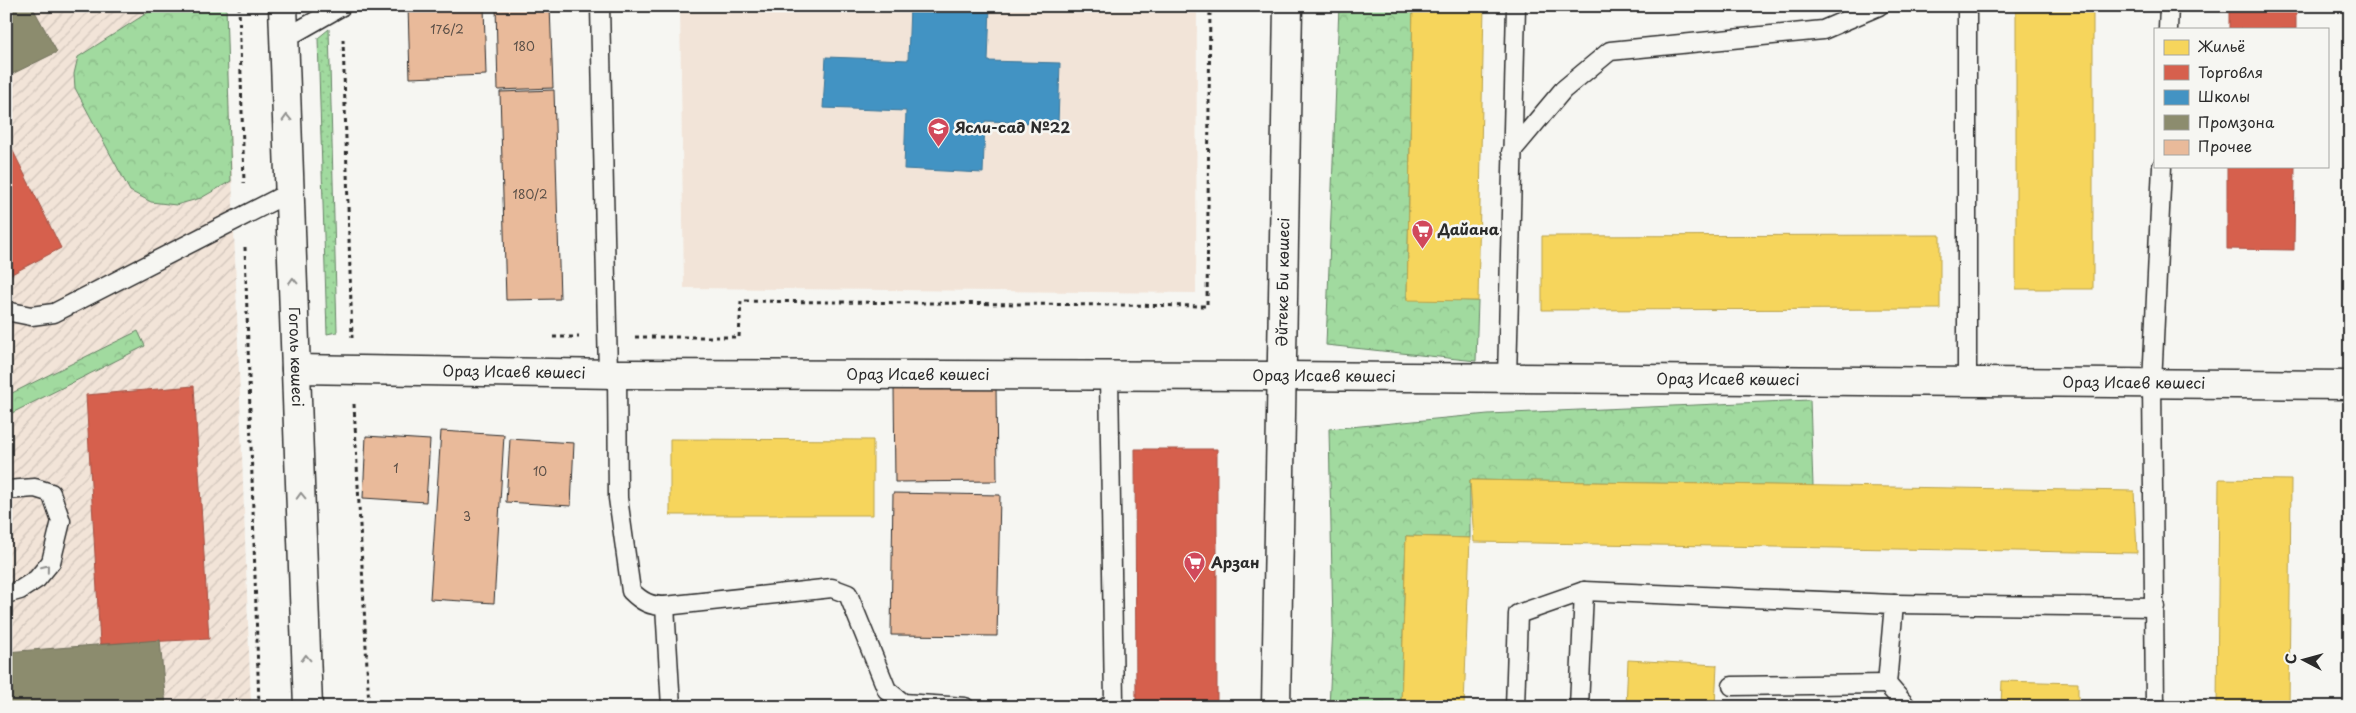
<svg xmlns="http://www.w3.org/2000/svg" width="2356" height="713" viewBox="0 0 2356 713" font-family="'Playpen Sans',sans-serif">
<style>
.built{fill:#f2e4d8}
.industrial{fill:url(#industrial-furrows)}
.green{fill:url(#green-dots);stroke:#668265}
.forest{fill:url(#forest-crowns);stroke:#668265}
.homes{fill:#f6d55c;stroke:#b9a24d}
.shops{fill:#d6604d;stroke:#a35043}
.schools{fill:#4393c3;stroke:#3c7495}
.industry{fill:#8c8c6e;stroke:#6f6f5a}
.building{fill:#e9ba9a;stroke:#2b2b2b}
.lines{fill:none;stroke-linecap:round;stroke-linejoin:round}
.service-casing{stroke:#2b2b2b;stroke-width:21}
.minor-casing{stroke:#2b2b2b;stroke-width:31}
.secondary-casing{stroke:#2b2b2b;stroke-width:31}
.path{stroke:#2b2b2b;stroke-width:3;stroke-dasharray:4 4;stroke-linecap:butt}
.service{stroke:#f6f6f2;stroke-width:18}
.minor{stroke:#f6f6f2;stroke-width:28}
.secondary{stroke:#f6f6f2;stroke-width:28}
.oneway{stroke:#90908e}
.labels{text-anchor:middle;stroke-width:5;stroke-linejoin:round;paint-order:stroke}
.number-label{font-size:12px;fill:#5a4f47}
.poi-label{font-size:15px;font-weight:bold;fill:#2b2b2b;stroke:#f6f6f2;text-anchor:start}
.street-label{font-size:15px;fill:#2b2b2b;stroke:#f6f6f2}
</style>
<defs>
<pattern id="industrial-furrows" width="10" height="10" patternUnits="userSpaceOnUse" patternTransform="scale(1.25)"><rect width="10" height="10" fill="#f2e4d8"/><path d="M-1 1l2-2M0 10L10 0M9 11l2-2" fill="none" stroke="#d0c4ba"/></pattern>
<pattern id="green-dots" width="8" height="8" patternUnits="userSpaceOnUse" patternTransform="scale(1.25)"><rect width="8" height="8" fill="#a1da9f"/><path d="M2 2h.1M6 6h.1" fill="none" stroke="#8bbb89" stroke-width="1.8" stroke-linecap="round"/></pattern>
<pattern id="forest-crowns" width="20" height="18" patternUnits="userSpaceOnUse" patternTransform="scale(1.25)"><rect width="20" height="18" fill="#a1da9f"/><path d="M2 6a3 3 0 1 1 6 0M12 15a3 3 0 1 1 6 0" fill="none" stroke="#8bbb89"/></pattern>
</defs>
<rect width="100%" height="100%" fill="#f6f6f2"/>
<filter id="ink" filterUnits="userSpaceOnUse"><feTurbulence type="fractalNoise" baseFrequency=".02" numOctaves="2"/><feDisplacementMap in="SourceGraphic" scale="10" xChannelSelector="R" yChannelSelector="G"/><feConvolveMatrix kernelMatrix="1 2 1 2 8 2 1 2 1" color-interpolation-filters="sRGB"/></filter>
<g filter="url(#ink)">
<path class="built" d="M 680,6 L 1197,6 L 1196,293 L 684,288 Z"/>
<path class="industrial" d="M 6,6 L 226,6 L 251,707 L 6,707 Z"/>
<path class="green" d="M 329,29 L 337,332 L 327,334 L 318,38 Z"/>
<g class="forest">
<path d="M 158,6 L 226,6 L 231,181 L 201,198 L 176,205 L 151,202 L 130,191 L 75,88 L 74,74 L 78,57 Z"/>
<path d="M 1339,6 L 1413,6 L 1407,299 L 1478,301 L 1476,361 L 1326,345 Z"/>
<path d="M 138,331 L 145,346 L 6,416 L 6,396 Z"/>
<path d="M 1810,400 L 1813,486 L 1470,480 L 1470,538 L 1406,536 L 1401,707 L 1329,707 L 1333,627 L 1329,429 L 1488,414 Z"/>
</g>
<g class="homes">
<path d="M 1413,6 L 1484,6 L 1478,301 L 1407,300 Z"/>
<rect x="2016" y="6" width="77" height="283"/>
<path d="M 1940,235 L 1940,309 L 1542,310 L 1542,236 Z"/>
<path d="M 670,439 L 873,440 L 873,515 L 670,515 Z"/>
<path d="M 2219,479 L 2291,480 L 2289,707 L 2217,707 Z"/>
<path d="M 1470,480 L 2134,491 L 2137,553 L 1474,542 Z"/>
<path d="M 1406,536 L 1470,538 L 1464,707 L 1401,707 Z"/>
<path d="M 1628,660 L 1717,665 L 1715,707 L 1626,707 Z"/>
<path d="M 2002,681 L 2078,683 L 2078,707 L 2001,707 Z"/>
</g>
<g class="shops">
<rect x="2229" y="6" width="67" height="23"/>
<path d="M 6,137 L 61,248 L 6,277 Z"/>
<path d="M 2227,166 L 2295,166 L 2294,250 L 2227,249 Z"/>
<path d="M 194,386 L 209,639 L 100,644 L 86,395 Z"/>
<path d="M 1135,449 L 1217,449 L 1217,707 L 1136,707 Z"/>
</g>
<path class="schools" d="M 910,6 L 990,6 L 988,61 L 1060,63 L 1058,124 L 985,121 L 983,173 L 904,169 L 906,111 L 823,108 L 826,57 L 908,60 Z"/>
<g class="industry">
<path d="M 6,6 L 32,6 L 57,52 L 6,77 Z"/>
<path d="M 160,640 L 166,707 L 6,707 L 6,652 Z"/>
</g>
<g class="building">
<path d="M 408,6 L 484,6 L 486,75 L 410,78 Z"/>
<path d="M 496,6 L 550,6 L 553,88 L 498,90 Z"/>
<path d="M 554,90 L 560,299 L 506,300 L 500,92 Z"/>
<path d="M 996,386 L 997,481 L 895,482 L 894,387 Z"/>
<path d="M 441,431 L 504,435 L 494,603 L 430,599 Z"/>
<path d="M 366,436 L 430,440 L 426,502 L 363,498 Z"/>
<path d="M 510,439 L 574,443 L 571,506 L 506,502 Z"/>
<path d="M 893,493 L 1000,495 L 997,636 L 891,635 Z"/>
<path d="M 522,703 L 586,707 L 521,707 Z"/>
</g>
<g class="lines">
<defs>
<g id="service">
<path d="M 600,6 L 608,373"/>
<path d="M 2168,29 L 2169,6"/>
<path d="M 284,39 L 342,6"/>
<path d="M 1511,152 L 1563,90 L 1610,51 L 1823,30 L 1879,6"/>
<path d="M 6,311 L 31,316 L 54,313 L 290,192"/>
<path d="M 617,374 L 618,498 L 631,591 C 642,602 650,606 665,606 L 832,588 L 848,594 L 887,690 L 903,703 L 965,707"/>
<path d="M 1507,379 L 1516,6"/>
<path d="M 1967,383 L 1967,6"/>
<path d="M 6,490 L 35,488 L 51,493 L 61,521 L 51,562 L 37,579 L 20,590 L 6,594"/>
<path d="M 1894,604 L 2155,607"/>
<path d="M 665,606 L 671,707"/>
<path d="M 1732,686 L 1887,684"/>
<path d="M 1106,707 L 1114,703 L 1109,375"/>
<path d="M 1515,707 L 1518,614 L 1584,591 L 1894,604 L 1887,684 L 1907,707"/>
<path d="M 1579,707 L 1584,591"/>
<path d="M 2155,707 L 2152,384 L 2162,166"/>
</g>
<g id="minor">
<path id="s1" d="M 296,369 L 617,374 L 1280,376 L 2350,385"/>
<path id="s2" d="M 1276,707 L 1288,6"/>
</g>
<g id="secondary">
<path id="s3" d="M 283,6 L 308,707"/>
</g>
</defs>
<use href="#service" class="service-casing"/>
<use href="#minor" class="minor-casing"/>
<use href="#secondary" class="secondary-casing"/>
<g class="path">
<path d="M 239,6 L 244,183"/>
<path d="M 343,39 L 352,338"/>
<path d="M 245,247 L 259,707"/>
<path d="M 553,337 L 579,337"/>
<path d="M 635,337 L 739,337 L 741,301 L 1207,306 L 1210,6"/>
<path d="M 354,404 L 369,707"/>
</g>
<use href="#service" class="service"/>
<use href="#minor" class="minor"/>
<use href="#secondary" class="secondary"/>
</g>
<defs><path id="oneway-chevron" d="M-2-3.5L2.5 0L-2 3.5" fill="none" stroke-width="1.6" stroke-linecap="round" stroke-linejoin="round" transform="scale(1.25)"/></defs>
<g class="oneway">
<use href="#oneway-chevron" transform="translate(287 118) rotate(-92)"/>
<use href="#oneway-chevron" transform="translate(293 281) rotate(-92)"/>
<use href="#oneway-chevron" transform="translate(301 496) rotate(-92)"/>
<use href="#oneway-chevron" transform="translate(46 568) rotate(-51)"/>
<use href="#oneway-chevron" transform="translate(306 658) rotate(-92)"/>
</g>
</g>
<defs>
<symbol id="school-pin" viewBox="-11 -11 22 30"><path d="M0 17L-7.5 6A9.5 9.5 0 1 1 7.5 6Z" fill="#d1495b" stroke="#f6f6f2"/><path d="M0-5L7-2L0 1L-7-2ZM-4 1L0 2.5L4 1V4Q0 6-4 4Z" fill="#fff"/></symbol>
<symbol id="supermarket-pin" viewBox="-11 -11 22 30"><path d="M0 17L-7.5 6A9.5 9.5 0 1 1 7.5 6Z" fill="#d1495b" stroke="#f6f6f2"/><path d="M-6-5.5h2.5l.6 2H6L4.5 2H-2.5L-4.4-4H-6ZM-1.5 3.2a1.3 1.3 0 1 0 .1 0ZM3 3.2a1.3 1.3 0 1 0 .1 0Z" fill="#fff"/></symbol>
</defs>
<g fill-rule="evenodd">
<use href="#school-pin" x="926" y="116" width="25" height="34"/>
<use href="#supermarket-pin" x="1410" y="218" width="25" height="34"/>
<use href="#supermarket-pin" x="1182" y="550" width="25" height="34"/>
</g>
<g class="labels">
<g class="number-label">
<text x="447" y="34">176/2</text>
<text x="524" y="51">180</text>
<text x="530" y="199">180/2</text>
<text x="396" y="473">1</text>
<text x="540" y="476">10</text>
<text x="467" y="521">3</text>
</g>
<g class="poi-label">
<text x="955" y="133">Ясли-сад №22</text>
<text x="1438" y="235">Дайана</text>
<text x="1211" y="568">Арзан</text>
</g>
<g class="street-label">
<text dy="5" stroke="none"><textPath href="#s2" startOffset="425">Әйтеке Би көшесі</textPath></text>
<text dy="5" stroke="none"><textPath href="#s3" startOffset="351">Гоголь көшесі</textPath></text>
<text dy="5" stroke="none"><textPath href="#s1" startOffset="218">Ораз Исаев көшесі</textPath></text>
<text dy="5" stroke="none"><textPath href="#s1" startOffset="622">Ораз Исаев көшесі</textPath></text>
<text dy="5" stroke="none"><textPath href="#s1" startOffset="1028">Ораз Исаев көшесі</textPath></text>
<text dy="5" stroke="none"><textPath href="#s1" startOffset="1432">Ораз Исаев көшесі</textPath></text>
<text dy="5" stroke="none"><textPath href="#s1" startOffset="1838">Ораз Исаев көшесі</textPath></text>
</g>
</g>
<rect width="2356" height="713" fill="none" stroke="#f6f6f2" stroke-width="25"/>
<rect x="12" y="12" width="2331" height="688" fill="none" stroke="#2b2b2b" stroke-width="2" filter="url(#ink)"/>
<rect x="2154" y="28" width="175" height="140" fill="#f6f6f2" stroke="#a5a5a2"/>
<rect x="2164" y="40" width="25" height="15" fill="#f6d55c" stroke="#a5a5a2"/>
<text x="2198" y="52" font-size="15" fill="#2b2b2b">Жильё</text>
<rect x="2164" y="65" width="25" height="15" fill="#d6604d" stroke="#a5a5a2"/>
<text x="2198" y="78" font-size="15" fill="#2b2b2b">Торговля</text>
<rect x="2164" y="90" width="25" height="15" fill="#4393c3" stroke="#a5a5a2"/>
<text x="2198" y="102" font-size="15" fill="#2b2b2b">Школы</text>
<rect x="2164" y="115" width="25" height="15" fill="#8c8c6e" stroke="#a5a5a2"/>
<text x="2198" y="128" font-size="15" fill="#2b2b2b">Промзона</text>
<rect x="2164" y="140" width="25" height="15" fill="#e9ba9a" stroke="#a5a5a2"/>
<text x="2198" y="152" font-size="15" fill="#2b2b2b">Прочее</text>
<g transform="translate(2304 660) rotate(276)" stroke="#f6f6f2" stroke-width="4" paint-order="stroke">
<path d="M0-4L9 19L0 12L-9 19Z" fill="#2b2b2b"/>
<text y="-8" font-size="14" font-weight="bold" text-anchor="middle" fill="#2b2b2b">С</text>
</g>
</svg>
